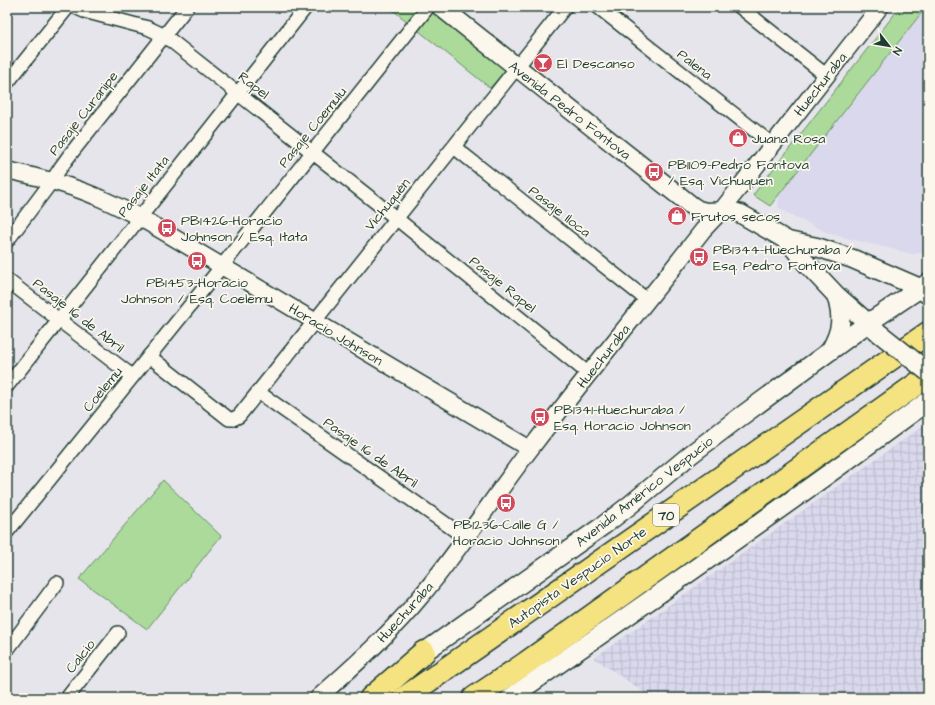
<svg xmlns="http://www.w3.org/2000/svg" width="935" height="705" viewBox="0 0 935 705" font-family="'Architects Daughter',sans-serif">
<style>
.built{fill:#d9d8ec}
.industrial{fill:url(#industrial-grid)}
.green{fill:#abda9a;stroke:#658c67}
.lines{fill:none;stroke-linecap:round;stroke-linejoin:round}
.minor-casing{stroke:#1f3d34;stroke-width:16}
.tertiary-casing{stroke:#1f3d34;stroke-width:19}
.secondary-casing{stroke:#1f3d34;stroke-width:21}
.motorway-casing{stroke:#1f3d34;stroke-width:25}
.minor{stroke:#fbf7ec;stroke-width:13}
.tertiary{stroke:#fbf7ec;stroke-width:16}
.secondary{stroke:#fbf7ec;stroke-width:18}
.motorway{stroke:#f5e382;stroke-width:22}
.secondary-bridge-casing{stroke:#1f3d34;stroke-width:21;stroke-linecap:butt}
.secondary-bridge{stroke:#fbf7ec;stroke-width:18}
.labels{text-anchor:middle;stroke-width:3.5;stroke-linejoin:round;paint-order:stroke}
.shield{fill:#fbf7ec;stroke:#61756b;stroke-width:1}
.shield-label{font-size:13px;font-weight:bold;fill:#1f3d34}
.poi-label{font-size:14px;fill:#1f3d34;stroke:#fbf7ec;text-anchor:start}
.street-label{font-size:14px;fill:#1f3d34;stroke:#fbf7ec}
</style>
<defs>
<pattern id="industrial-grid" width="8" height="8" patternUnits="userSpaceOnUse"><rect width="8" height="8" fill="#d9d8ec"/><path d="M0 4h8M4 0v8" fill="none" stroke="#babacb"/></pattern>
</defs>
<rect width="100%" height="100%" fill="#e7e5ec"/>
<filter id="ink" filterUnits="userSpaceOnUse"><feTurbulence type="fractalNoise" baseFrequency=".025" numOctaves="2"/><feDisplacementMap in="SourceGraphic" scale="8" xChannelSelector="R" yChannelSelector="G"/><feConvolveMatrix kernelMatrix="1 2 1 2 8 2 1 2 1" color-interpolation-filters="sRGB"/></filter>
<g filter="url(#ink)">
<path class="built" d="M 926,7 L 928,7 L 928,252 L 912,254 L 830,234 L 787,213 L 778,207 L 779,194 Z"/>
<path class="industrial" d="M 927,423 L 928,423 L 928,698 L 652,698 L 594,658 Z"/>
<g class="green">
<path d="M 389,7 L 430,7 L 507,68 L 490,88 Z"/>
<path d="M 900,7 L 926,7 L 770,206 L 753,195 Z"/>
<path d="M 163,480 L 221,536 L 147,629 L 79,579 Z"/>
</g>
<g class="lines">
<defs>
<g id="minor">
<path d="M 75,7 L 84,11 L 148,28 L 165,36 L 174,43 L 397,219 L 589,374"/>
<path d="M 598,7 L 773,145"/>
<path d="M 740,7 L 827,76"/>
<path d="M 7,83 L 68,7"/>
<path d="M 454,147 L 647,300"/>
<path d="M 7,241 L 52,181 L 61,167 L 69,156 L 187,7"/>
<path d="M 7,280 L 132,376"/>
<path d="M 149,356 L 229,419 L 233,419 L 239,416 L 565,7"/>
<path d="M 7,386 L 306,7"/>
<path d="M 258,392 L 466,538"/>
<path d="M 7,532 L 222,266 L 428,7"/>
<path d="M 7,650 L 57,583"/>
<path d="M 67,698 L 118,633"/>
</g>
<g id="tertiary">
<path d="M 7,170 C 37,177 67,184 95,196 C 110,202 125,210 139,217 L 530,449"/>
<path d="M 318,698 C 355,665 391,633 422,595 C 461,548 494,496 531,448 C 587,374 646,303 703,230 L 721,211 L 880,7"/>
</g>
<g id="secondary">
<path d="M 441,7 L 692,206 L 698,210 L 706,212 L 731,211 L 741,214 L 788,241 L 817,247 L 853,259 L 920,288 L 927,294"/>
<path d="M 788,241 L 805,262 L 836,295 L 877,331"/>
<path d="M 830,351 C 842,330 843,318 836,295"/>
<path d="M 413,660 L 604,525 L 630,505 L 690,455 L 732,423 L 868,323 L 928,283"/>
<path d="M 510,698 C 650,600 791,503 928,401"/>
</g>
<g id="motorway">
<path d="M 371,698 L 424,652"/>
<path d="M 404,698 L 928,333"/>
<path d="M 474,698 L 526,663 L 928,376"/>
</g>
</defs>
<use href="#minor" class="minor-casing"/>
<use href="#tertiary" class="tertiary-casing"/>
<use href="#secondary" class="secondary-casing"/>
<use href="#motorway" class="motorway-casing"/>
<use href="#minor" class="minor"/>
<use href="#tertiary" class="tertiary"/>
<use href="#secondary" class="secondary"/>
<use href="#motorway" class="motorway"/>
<defs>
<path id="secondary-bridge" d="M 879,333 L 928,372"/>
</defs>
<use href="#secondary-bridge" class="secondary-bridge-casing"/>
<use href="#secondary-bridge" class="secondary-bridge"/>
</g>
</g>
<defs>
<symbol id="bar-disc" viewBox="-11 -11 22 22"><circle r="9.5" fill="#d1495b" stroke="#fbf7ec"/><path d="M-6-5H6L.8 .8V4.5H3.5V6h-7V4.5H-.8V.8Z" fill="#fff"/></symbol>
<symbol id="shop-disc" viewBox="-11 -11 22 22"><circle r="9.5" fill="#d1495b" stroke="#fbf7ec"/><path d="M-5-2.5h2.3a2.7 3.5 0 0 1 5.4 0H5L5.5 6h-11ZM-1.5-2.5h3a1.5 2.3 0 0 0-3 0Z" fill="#fff"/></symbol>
<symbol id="bus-disc" viewBox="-11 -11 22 22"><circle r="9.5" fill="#d1495b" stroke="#fbf7ec"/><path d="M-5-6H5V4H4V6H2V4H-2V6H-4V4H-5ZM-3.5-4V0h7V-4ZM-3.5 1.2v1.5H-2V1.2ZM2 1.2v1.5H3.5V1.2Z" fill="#fff"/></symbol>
</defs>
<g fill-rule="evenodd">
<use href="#bar-disc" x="532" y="52" width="22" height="22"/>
<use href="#shop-disc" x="727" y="127" width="22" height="22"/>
<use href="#bus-disc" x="643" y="161" width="22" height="22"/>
<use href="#shop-disc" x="666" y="205" width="22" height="22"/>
<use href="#bus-disc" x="156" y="217" width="22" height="22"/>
<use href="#bus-disc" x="688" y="246" width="22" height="22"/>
<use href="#bus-disc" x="186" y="250" width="22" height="22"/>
<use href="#bus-disc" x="529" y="406" width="22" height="22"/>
<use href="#bus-disc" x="495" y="492" width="22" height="22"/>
</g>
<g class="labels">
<rect class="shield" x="653" y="504" width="26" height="22" rx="3"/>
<g class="shield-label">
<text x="666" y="520">70</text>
</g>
<g class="poi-label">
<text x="557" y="68">El Descanso</text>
<text x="752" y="143">Juana Rosa</text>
<text x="668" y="169">PB1109-Pedro Fontova<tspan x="668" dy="16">/ Esq. Vichuquen</tspan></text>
<text x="691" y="221">Frutos secos</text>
<text x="181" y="225">PB1426-Horacio<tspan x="181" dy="16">Johnson / Esq. Itata</tspan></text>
<text x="713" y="254">PB1344-Huechuraba /<tspan x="713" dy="16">Esq. Pedro Fontova</tspan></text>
<text x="197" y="287" text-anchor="middle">PB1453-Horacio<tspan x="197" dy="16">Johnson / Esq. Coelemu</tspan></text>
<text x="554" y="414">PB1341-Huechuraba /<tspan x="554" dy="16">Esq. Horacio Johnson</tspan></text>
<text x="506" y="529" text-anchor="middle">PB1236-Calle G /<tspan x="506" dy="16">Horacio Johnson</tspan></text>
</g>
<g class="street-label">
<text transform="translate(695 64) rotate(38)" y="5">Palena</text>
<text transform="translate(820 84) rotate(-52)" y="5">Huechuraba</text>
<text transform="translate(254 85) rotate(38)" y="5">Rapel</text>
<text transform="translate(570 110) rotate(38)" y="5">Avenida Pedro Fontova</text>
<text transform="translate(83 113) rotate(-52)" y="5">Pasaje Curanipe</text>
<text transform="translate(312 127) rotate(-51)" y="5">Pasaje Coemulu</text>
<text transform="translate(143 186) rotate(-52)" y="5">Pasaje Itata</text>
<text transform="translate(387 204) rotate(-51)" y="5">Vichuquén</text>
<text transform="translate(560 211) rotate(38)" y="5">Pasaje Iloca</text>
<text transform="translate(503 284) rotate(39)" y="5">Pasaje Rapel</text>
<text transform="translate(79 315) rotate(38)" y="5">Pasaje 16 de Abril</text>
<text transform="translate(336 334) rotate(31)" y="5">Horacio Johnson</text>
<text transform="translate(603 356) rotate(-52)" y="5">Huechuraba</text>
<text transform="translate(102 389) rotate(-51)" y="5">Coelemu</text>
<text transform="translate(371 452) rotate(35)" y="5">Pasaje 16 de Abril</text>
<text transform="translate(644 491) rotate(-38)" y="5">Avenida Américo Vespucio</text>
<text transform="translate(577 577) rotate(-35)" y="5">Autopista Vespucio Norte</text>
<text transform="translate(405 612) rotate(-48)" y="5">Huechuraba</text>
<text transform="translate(80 656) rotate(-52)" y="5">Calcio</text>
</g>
</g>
<rect width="935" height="705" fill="none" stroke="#fbf7ec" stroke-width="24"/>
<rect x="12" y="12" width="911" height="681" fill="none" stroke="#1f3d34" stroke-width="1.5" filter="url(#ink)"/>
<g transform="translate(889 46) rotate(121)" stroke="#fbf7ec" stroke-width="3" paint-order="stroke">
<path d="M0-3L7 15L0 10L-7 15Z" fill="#1f3d34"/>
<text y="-6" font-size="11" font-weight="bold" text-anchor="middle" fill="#1f3d34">N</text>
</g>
</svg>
